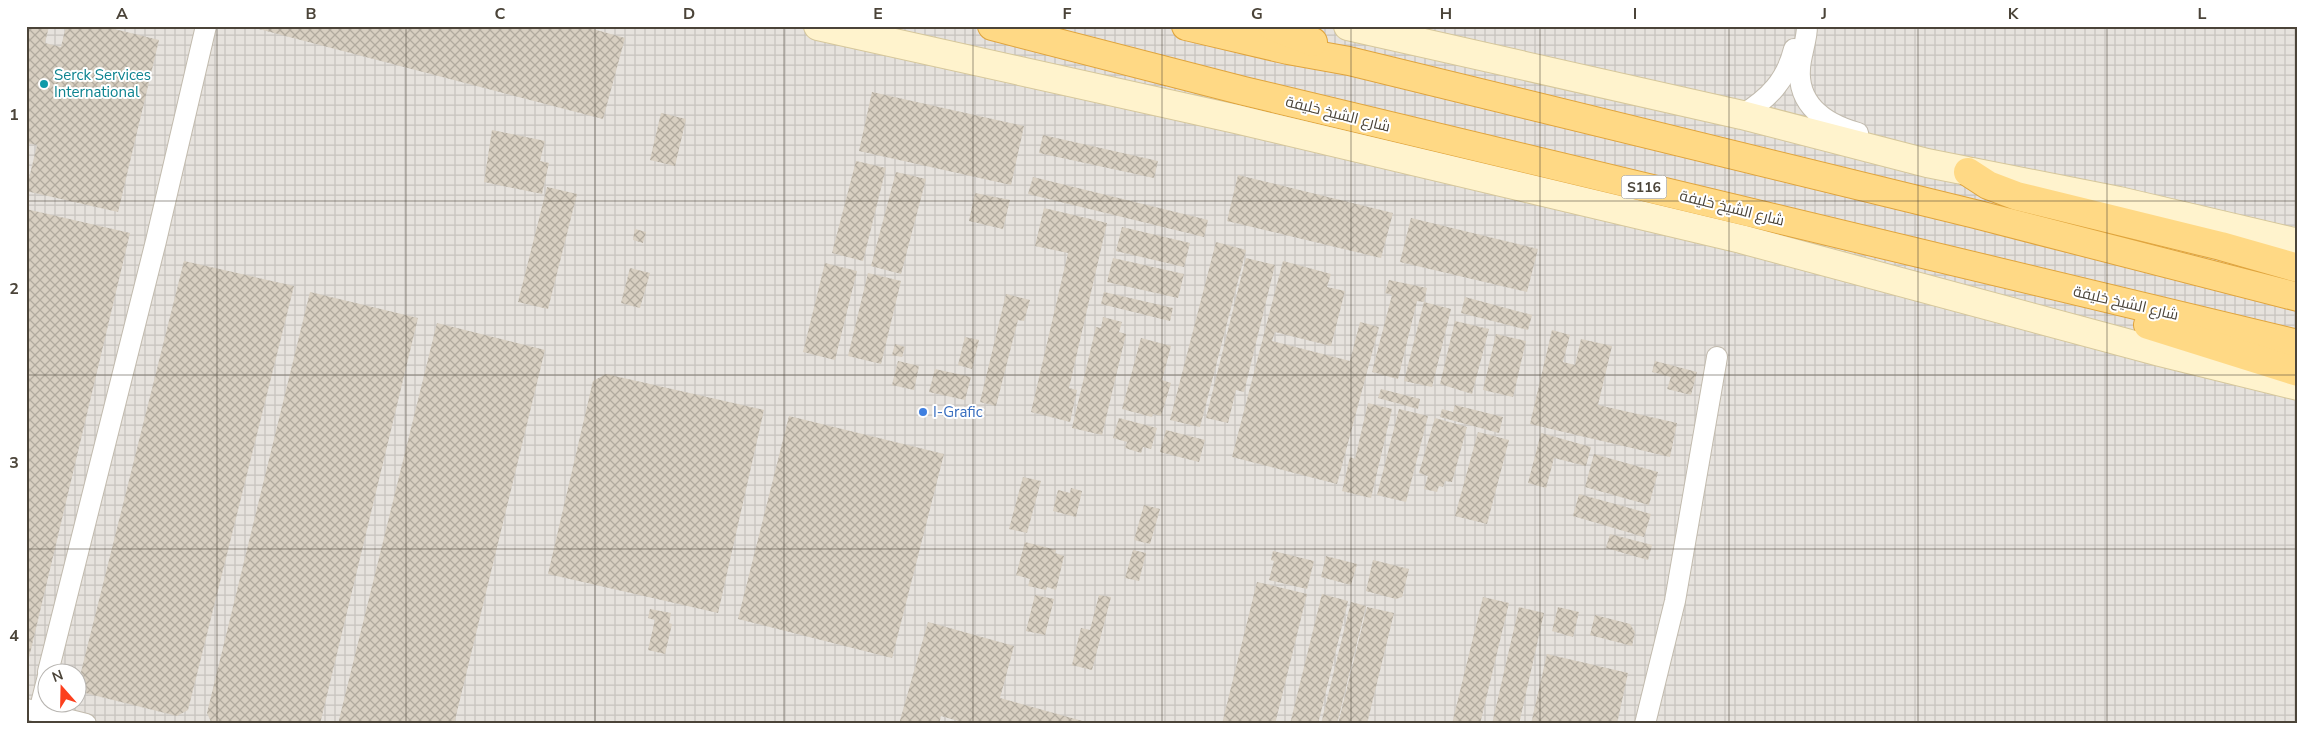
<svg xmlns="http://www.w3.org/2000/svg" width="2324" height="750" viewBox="0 0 2324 750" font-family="'Nunito Sans',Cairo,sans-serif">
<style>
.industrial{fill:url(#industrial-grid);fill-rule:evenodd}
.building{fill:url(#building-cross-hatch)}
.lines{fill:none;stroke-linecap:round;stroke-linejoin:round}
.minor-casing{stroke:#c2bbae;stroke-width:22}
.secondary-casing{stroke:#d6c79b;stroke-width:30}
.trunk-casing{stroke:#e0a43c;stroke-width:30}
.minor{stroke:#fff;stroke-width:20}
.secondary{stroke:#fff3cd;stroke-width:28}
.trunk{stroke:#ffd985;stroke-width:28}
.grid{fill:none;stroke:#4b4439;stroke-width:1;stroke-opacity:0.55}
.culture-dot{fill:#0f9aa8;stroke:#fff;stroke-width:2}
.shop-dot{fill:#3f7fe0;stroke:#fff;stroke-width:2}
.labels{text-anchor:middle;stroke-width:4;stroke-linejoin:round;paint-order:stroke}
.shield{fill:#fff;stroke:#817c74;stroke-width:1}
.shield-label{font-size:14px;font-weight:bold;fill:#4b4439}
.culture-label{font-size:15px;fill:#0d838f;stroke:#fff;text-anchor:start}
.street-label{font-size:15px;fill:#4b4439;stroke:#fff}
.shop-label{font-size:15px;fill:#366cbe;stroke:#fff;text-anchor:start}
.neatline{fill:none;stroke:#4b4439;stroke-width:2}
.grid-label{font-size:16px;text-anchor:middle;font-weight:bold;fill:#4b4439}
</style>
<defs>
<pattern id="industrial-grid" width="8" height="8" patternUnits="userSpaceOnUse" patternTransform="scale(1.25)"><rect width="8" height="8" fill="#e6e2dd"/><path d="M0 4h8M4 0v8" fill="none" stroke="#c7c3be"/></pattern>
<pattern id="building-cross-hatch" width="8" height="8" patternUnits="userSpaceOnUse" patternTransform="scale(1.25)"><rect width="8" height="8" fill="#d8cfc1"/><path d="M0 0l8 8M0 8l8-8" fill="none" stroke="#b1aa9e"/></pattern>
</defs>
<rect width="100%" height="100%" fill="#f6f3ec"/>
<path class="industrial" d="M 26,26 L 2298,26 L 2298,724 L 26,724 ZM 48,672 L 78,672 L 78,702 L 48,702 Z"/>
<g class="building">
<path d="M 26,26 L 49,26 L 45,43 L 61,47 L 66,26 L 102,26 L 159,40 L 118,212 L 26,191 L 37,145 L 26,143 Z"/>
<path d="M 247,26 L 582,26 L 625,38 L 603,119 Z"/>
<path d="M 872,92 L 1024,126 L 1011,185 L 859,151 Z"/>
<path d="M 661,113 L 686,119 L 675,166 L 650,160 Z"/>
<path d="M 492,130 L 545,141 L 540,161 L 549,163 L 542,194 L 484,182 Z"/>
<path d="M 1043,135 L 1158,161 L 1154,178 L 1039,153 Z"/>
<path d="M 856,161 L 886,168 L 863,261 L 832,253 Z"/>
<path d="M 896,172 L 926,179 L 901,274 L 871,266 Z"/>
<path d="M 1238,175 L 1393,213 L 1381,258 L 1227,221 Z"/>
<path d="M 1033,177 L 1208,220 L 1204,237 L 1028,194 Z"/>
<path d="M 547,187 L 577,194 L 548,309 L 518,302 Z"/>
<path d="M 975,193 L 1010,200 L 1003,229 L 969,221 Z"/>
<path d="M 1044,208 L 1107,223 L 1069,388 L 1077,390 L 1070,422 L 1031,412 L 1068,253 L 1035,246 Z"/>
<path d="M 26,209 L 130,233 L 27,666 L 26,666 Z"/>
<path d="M 1411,218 L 1538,249 L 1527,292 L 1400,262 Z"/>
<path d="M 1122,227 L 1190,243 L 1184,267 L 1116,251 Z"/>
<path d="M 635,229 L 646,232 L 643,243 L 633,240 Z"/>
<path d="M 1216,242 L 1246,250 L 1200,427 L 1170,420 Z"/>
<path d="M 1113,258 L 1184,274 L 1178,298 L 1107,282 Z"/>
<path d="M 1246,258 L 1275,265 L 1244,392 L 1236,390 L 1228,423 L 1206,418 Z"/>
<path d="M 184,261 L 294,286 L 188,710 L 177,716 L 85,693 L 79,680 Z"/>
<path d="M 1283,261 L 1331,274 L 1327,287 L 1345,291 L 1331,346 L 1275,332 L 1272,341 L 1350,361 L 1360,322 L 1379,327 L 1337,484 L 1232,457 Z"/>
<path d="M 825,263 L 857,271 L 835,360 L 803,352 Z"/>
<path d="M 630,268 L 650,273 L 640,308 L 621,303 Z"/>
<path d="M 868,273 L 901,281 L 881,364 L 848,356 Z"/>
<path d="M 1389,280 L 1427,288 L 1424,302 L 1451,309 L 1432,387 L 1404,381 L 1424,302 L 1417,301 L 1398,379 L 1372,372 L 1392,295 L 1385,293 Z"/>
<path d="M 310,292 L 418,318 L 320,724 L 212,724 L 207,713 Z"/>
<path d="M 1104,292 L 1173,308 L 1170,321 L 1101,304 Z"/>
<path d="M 1006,294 L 1030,300 L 1024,321 L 1018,320 L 996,406 L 980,402 Z"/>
<path d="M 1465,297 L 1532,315 L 1528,330 L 1461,313 Z"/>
<path d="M 1103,317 L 1122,322 L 1119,332 L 1126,334 L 1102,435 L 1072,428 L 1096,327 L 1101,328 Z"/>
<path d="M 1455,321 L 1489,329 L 1472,394 L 1440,384 Z"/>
<path d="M 437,323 L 545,350 L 454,724 L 338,724 Z"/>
<path d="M 1552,330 L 1570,335 L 1563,362 L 1575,365 L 1581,339 L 1612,346 L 1598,405 L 1677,423 L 1670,457 L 1530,424 Z"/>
<path d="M 1496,334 L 1526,341 L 1513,397 L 1483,390 Z"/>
<path d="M 965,337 L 979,340 L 972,369 L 958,365 Z"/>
<path d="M 1141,338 L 1171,346 L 1162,380 L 1171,383 L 1161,416 L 1153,414 L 1152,417 L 1122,409 Z"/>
<path d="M 895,344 L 905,347 L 902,357 L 892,355 Z"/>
<path d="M 898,361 L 919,366 L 914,390 L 892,385 Z"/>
<path d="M 1655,361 L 1697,372 L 1691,395 L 1667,389 L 1671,377 L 1652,372 Z"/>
<path d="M 935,369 L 971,377 L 965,400 L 929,392 Z"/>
<path d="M 606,374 L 764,410 L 718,613 L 548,574 L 593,381 Z"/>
<path d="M 1381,389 L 1420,399 L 1418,409 L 1378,398 Z"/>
<path d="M 1368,403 L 1392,409 L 1371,498 L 1342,491 L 1350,457 L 1355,459 Z"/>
<path d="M 1455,405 L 1503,417 L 1499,433 L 1440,417 L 1442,409 L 1453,412 Z"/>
<path d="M 1399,409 L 1428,416 L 1406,502 L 1377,495 Z"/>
<path d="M 789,416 L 944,454 L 892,658 L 738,619 Z"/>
<path d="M 1119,418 L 1157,428 L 1151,449 L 1143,447 L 1141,453 L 1125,448 L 1127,442 L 1113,438 Z"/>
<path d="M 1435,418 L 1467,427 L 1452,482 L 1445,481 L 1443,487 L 1439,486 L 1437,492 L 1424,489 L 1428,476 L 1419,473 Z"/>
<path d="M 1166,430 L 1205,440 L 1199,462 L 1160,452 Z"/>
<path d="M 1478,432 L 1509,440 L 1487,524 L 1455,516 Z"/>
<path d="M 1541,433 L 1591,447 L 1586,466 L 1554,458 L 1546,488 L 1528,483 Z"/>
<path d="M 1594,454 L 1658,472 L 1649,505 L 1585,487 Z"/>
<path d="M 1023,477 L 1041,481 L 1027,533 L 1009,529 Z"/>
<path d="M 1071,488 L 1082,491 L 1076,517 L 1053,511 L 1058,490 L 1070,493 Z"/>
<path d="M 1579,494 L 1651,514 L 1644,537 L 1573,516 Z"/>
<path d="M 1144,505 L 1160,509 L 1150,544 L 1134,540 Z"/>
<path d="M 1610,534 L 1652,545 L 1648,560 L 1606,548 Z"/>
<path d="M 1025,542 L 1056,550 L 1055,553 L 1064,556 L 1056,590 L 1047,587 L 1046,590 L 1028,586 L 1030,579 L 1016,575 Z"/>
<path d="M 1133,550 L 1146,553 L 1139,581 L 1125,578 Z"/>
<path d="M 1273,551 L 1314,561 L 1307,589 L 1269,580 L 1274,561 L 1271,560 Z"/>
<path d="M 1326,556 L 1357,564 L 1351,585 L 1321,577 Z"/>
<path d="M 1373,560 L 1409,569 L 1402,597 L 1396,599 L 1366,591 Z"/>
<path d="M 1257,582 L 1307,594 L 1275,724 L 1222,724 Z"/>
<path d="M 1322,594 L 1348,601 L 1318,724 L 1290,724 Z"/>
<path d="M 1035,595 L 1054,599 L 1045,635 L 1026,631 Z"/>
<path d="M 1099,595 L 1111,597 L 1092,670 L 1072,665 L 1081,628 L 1090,630 Z"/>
<path d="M 1483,597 L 1509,603 L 1480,724 L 1452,724 Z"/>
<path d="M 1351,602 L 1366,606 L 1337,724 L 1321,724 Z"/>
<path d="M 1367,607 L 1394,613 L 1367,724 L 1338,724 Z"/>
<path d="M 1519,607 L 1544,613 L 1519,724 L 1492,724 Z"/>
<path d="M 1558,607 L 1579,612 L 1573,637 L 1552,631 Z"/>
<path d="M 650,609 L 671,613 L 669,623 L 672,624 L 665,654 L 648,650 L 655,620 L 648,618 Z"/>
<path d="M 1595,615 L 1630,624 L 1635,632 L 1632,646 L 1590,635 Z"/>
<path d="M 928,622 L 1014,646 L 1000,698 L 1086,722 L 1085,724 L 969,724 L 941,716 L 939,724 L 899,724 Z"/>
<path d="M 1547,654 L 1628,673 L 1617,724 L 1531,724 Z"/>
</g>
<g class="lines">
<defs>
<g id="minor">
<path d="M 1807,26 C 1807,40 1801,54 1800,68 C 1797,106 1826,124 1858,133"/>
<path d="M 1742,115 C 1769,98 1786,81 1794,49"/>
<path d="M 48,672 L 156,241 L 206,26"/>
<path d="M 26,709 L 86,724"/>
<path d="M 39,712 L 48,676"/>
<path d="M 1645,724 L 1675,601 L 1717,357"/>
</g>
<g id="secondary">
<path d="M 818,26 L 1236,119 L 1741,239 L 2160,352 L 2298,386"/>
<path d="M 1348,26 L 1742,115 L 1927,163 L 2119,201 L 2298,243"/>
</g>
<g id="trunk">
<path d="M 992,26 L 1244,91 L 2298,344"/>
<path d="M 1186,26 L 1288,50 L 1349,61 L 1975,214 L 2298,297"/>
<path d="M 1272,26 L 1313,42"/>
<path d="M 1968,172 L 1988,185 L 2017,196 L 2221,246 L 2298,268"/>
<path d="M 2148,325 L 2298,372"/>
</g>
</defs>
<use href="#minor" class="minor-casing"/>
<use href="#secondary" class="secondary-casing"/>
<use href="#trunk" class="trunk-casing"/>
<use href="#minor" class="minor"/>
<use href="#secondary" class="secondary"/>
<use href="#trunk" class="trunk"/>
</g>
<path class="grid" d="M 217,26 L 217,724M 406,26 L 406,724M 595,26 L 595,724M 784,26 L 784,724M 973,26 L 973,724M 1162,26 L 1162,724M 1351,26 L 1351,724M 1540,26 L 1540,724M 1729,26 L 1729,724M 1918,26 L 1918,724M 2107,26 L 2107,724M 26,201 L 2298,201M 26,375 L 2298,375M 26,549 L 2298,549"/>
<circle class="culture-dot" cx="44" cy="84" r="5"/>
<circle class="shop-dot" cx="923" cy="412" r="5"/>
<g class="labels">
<rect class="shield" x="1621.5" y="175.5" width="45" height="23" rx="4"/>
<g class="shield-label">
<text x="1644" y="192">S116</text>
</g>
<g class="culture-label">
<text x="54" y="80">Serck Services<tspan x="54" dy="17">International</tspan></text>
</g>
<g class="street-label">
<text transform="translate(1338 114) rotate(14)" y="5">شارع الشيخ خليفة</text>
<text transform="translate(1732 208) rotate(14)" y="5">شارع الشيخ خليفة</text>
<text transform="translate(2126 303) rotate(13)" y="5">شارع الشيخ خليفة</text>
</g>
<g class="shop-label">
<text x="933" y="417">I-Grafic</text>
</g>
</g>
<rect width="2324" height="750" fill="none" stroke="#ffffff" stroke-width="55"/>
<g transform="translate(62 688) rotate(340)"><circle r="24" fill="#ffffff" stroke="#b7b4b0"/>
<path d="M0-4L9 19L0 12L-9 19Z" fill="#fc3f1d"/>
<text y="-8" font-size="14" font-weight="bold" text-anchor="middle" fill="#4b4439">N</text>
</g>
<rect x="28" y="28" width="2268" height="694" class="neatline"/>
<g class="grid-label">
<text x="122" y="19">A</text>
<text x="311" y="19">B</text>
<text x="500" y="19">C</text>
<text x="689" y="19">D</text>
<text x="878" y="19">E</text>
<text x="1067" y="19">F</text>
<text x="1257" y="19">G</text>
<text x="1446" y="19">H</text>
<text x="1635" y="19">I</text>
<text x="1824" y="19">J</text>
<text x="2013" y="19">K</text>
<text x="2202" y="19">L</text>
<text x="14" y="120">1</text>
<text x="14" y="294">2</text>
<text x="14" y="468">3</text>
<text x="14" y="641">4</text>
</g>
</svg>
